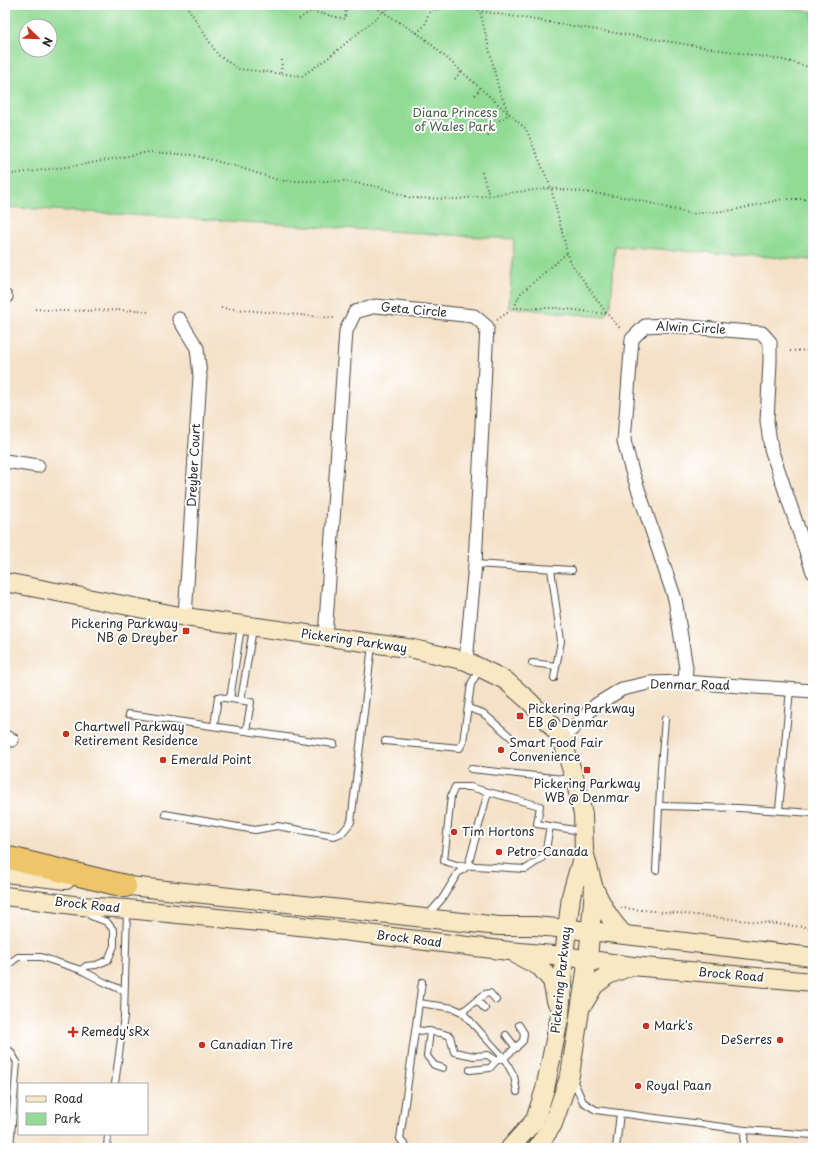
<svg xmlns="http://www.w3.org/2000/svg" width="818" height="1153" viewBox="0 0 818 1153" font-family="'Playpen Sans',sans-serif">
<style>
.green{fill:#92db95;stroke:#5e8360;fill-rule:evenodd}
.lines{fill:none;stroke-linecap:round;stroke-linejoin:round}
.lane-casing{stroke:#494642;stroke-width:8}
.street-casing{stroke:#494642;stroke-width:15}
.secondary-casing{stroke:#494642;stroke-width:20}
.highway-casing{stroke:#494642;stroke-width:24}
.path{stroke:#494642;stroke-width:2;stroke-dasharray:1 3;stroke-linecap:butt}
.lane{stroke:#fff;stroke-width:6}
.street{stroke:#fff;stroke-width:13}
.secondary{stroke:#f8e8c3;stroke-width:18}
.highway{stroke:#eec569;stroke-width:22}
.poi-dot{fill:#c8321e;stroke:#fff;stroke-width:1.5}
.labels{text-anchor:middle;stroke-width:4;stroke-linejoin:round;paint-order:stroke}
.park-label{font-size:12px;fill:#4a604b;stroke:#fff}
.street-label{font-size:12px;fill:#2b2b2b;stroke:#fff}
.poi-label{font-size:12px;fill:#2b2b2b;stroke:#fff;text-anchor:start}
</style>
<rect width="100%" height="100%" fill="#fff"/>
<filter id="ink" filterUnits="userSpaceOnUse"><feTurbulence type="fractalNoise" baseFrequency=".025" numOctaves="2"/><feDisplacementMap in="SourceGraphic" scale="8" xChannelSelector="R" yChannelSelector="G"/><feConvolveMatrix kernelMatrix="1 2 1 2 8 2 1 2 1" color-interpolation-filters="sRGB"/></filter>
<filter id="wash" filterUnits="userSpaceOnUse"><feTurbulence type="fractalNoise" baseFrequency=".012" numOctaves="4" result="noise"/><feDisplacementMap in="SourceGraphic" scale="16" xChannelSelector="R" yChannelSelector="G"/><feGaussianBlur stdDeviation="0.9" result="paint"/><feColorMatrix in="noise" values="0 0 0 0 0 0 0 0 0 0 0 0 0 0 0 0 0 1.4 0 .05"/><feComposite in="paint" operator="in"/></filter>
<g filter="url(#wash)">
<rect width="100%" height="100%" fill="#f4e1c7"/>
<path class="green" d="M 5,5 L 759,5 L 813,12 L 813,260 L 615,246 L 611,305 L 604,317 L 509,307 L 514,239 L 5,207 ZM 26,26 L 50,26 L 50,50 L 26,50 Z"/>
</g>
<g filter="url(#ink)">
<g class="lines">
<defs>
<g id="lane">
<path d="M 475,564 L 572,570"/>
<path d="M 551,569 L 561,641 L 554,678"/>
<path d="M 532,663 L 556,666"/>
<path d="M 230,699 L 241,627"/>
<path d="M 241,700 L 253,629"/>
<path d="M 468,708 L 483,713 L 513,739"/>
<path d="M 129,714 L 334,744"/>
<path d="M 214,726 L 218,697 L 251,702 L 246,731"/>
<path d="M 385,741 L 460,748 L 463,742 L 471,684 L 479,670"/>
<path d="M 471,769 L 573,780"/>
<path d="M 660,806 L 739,808 L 813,813"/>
<path d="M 779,810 L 790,689"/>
<path d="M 165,814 L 255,830 L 277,826 L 334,836 L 342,833 L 351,822 L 372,645"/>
<path d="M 550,826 L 546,849 L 542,858 L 526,869 L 457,865 L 444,861 L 451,796 L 455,787 L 470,787 L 540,806 L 537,824 L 581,831"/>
<path d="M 656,870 L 661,767 L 665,719"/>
<path d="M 84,910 L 91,916 L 107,922 L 114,931 L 114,946 L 108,960 L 96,965 L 86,966 L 81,970 L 104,982 L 124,991"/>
<path d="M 427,916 L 442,899 L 458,873 L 468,866 L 488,792"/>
<path d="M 5,967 L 18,957 L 41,957 L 81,970"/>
<path d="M 477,1000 L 485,994 L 490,993 L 496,1000"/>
<path d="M 419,1003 L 453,1008 L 462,1012 L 504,1058 L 514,1076 L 517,1092"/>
<path d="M 462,1012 L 477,1000 L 485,1009"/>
<path d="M 416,1030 L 441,1033 L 450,1036 L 454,1052 L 474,1056 L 488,1055 L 496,1061"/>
<path d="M 430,1031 L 427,1056 L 434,1065 L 443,1068"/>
<path d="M 506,1035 L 516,1048"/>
<path d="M 5,1048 L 10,1051 L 17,1062 L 10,1148"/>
<path d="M 470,1070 L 490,1068 L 496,1061 L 504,1058 L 523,1041 L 524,1033 L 519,1025"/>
<path d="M 573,1080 L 583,1102 L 596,1110 L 745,1130 L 813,1135"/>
<path d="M 115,1084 L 124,1016 L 127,910"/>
<path d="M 107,1148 L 108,1134"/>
<path d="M 407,1148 L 400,1139 L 422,982"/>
<path d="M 616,1148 L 620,1113"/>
<path d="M 743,1148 L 745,1130"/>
</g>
<g id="street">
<path d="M 5,298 L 6,297"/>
<path d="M 179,319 L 197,348 L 200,376 L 185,617"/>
<path d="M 5,461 L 38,466"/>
<path d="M 325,637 L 346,331 L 355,312 L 376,306 L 474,316 L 487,327 L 475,564 L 466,661"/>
<path d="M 685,682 L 686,668 L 675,599 L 631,468 L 624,441 L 632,339 L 645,326 L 665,325 L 762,333 L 770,342 L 770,362 L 767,421 L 771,449 L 813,572"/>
<path d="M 5,737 L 12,740"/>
<path d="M 562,739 L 596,705 L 622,689 L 649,683 L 685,682 L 813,691"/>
</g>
<g id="secondary">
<path d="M 5,582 L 185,617 L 414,649 L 466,661 L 505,680 L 528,700 L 544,716 L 562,739 L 575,780 L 583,814 L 584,851 L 594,889 L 588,959 L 570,1075 L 553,1124 L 537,1148"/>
<path d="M 5,873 L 66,880"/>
<path d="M 111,884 L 499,926 L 535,926 L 591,931 L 813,957"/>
<path d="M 595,890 C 603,907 611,922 625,935"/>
<path d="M 5,896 L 81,906 L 127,909 L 309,927 L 509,951 L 564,956 L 632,966 L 813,982"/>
<path d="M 517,955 L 540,967 L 552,981 L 556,1001"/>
<path d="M 584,1003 L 594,986 L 608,975 L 631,966"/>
<path d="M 510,1148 L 535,1120 L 545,1089 L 560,1015 L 564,956 L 571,896 L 584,851"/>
</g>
<path id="highway" d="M 5,857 L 125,886"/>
</defs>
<use href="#lane" class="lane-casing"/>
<use href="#street" class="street-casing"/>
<use href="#secondary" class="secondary-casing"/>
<use href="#highway" class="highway-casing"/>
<g class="path">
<path d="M 186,5 L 218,55 L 239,69 L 302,76 L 328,58 L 392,5"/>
<path d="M 372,5 L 423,37 L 526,129 L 551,188 L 569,260 L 607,314 L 620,328"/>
<path d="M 472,5 L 480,11 L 783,60 L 813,68"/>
<path d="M 481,5 L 480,11 L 499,90 L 509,114 L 490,127 L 488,136"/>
<path d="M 299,19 L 311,11 L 345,19 L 346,5"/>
<path d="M 417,33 L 425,25 L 427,17 L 431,10 L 440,9 L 449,5"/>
<path d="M 281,73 L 282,59"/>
<path d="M 455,79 L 461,72"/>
<path d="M 475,95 L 480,89"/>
<path d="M 482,172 L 489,195"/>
<path d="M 5,173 L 12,174 L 81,165 L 149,152 L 193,155 L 235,166 L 281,181 L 344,181 L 379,187 L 411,198 L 458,199 L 551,188 L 631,198 L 691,214 L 734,210 L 783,199 L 813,199"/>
<path d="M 221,308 L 334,318"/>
<path d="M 514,308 L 520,294 L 567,253"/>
<path d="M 35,309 L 64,311 L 138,310 L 148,312"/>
<path d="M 497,320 L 514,308 L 558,308 L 607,314"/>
<path d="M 790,351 L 813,350"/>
<path d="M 621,908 L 676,913 L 813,928"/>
</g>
<use href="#lane" class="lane"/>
<use href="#street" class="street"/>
<use href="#secondary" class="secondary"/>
<use href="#highway" class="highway"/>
</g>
</g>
<g class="poi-dot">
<rect x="182" y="627" width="8" height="8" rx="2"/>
<rect x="516" y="712" width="8" height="8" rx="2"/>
<circle cx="66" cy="734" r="4"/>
<circle cx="501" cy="750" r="4"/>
<circle cx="163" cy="760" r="4"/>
<rect x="583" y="766" width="8" height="8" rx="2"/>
<circle cx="454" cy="832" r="4"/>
<circle cx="499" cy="852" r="4"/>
<circle cx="646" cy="1026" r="4"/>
<path d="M71 1026h4v4h4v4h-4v4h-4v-4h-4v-4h4z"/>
<circle cx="780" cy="1040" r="4"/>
<circle cx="202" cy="1045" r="4"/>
<circle cx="638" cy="1086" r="4"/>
</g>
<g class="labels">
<g class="park-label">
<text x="455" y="117">Diana Princess<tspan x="455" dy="14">of Wales Park</tspan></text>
</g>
<g class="street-label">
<text transform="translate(414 310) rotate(5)" y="4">Geta Circle</text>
<text transform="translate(691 328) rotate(3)" y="4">Alwin Circle</text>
<text transform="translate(194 465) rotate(-87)" y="4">Dreyber Court</text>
<text transform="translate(354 641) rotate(8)" y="4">Pickering Parkway</text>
<text transform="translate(690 685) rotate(1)" y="4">Denmar Road</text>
<text transform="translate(87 905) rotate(6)" y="4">Brock Road</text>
<text transform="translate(409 939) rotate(7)" y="4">Brock Road</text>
<text transform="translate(731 975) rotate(5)" y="4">Brock Road</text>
<text transform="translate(561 980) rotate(-84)" y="4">Pickering Parkway</text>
</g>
<g class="poi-label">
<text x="178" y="628" text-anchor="end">Pickering Parkway<tspan x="178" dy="14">NB @ Dreyber</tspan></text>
<text x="528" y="713">Pickering Parkway<tspan x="528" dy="14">EB @ Denmar</tspan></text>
<text x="74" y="731">Chartwell Parkway<tspan x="74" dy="14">Retirement Residence</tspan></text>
<text x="509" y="747">Smart Food Fair<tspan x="509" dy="14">Convenience</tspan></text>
<text x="171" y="764">Emerald Point</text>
<text x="587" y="788" text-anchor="middle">Pickering Parkway<tspan x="587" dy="14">WB @ Denmar</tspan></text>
<text x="462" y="836">Tim Hortons</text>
<text x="507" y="856">Petro-Canada</text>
<text x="654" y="1030">Mark's</text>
<text x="81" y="1036">Remedy'sRx</text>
<text x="772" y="1044" text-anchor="end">DeSerres</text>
<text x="210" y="1049">Canadian Tire</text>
<text x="646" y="1090">Royal Paan</text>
</g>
</g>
<rect width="818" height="1153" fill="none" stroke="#fff" stroke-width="20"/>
<rect x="18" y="1083" width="130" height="52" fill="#ffffff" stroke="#aaaaaa"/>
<rect x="26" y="1096" width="20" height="6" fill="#f8e8c3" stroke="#aaaaaa"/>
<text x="54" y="1103" font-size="12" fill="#2b2b2b">Road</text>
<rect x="26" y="1113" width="20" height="12" fill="#92db95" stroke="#aaaaaa"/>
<text x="54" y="1123" font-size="12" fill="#2b2b2b">Park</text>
<g transform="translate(38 38) rotate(113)"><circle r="19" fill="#ffffff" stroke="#aaaaaa"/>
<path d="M0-3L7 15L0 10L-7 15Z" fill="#c8321e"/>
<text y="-6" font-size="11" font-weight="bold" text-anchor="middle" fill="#2b2b2b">N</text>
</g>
</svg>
